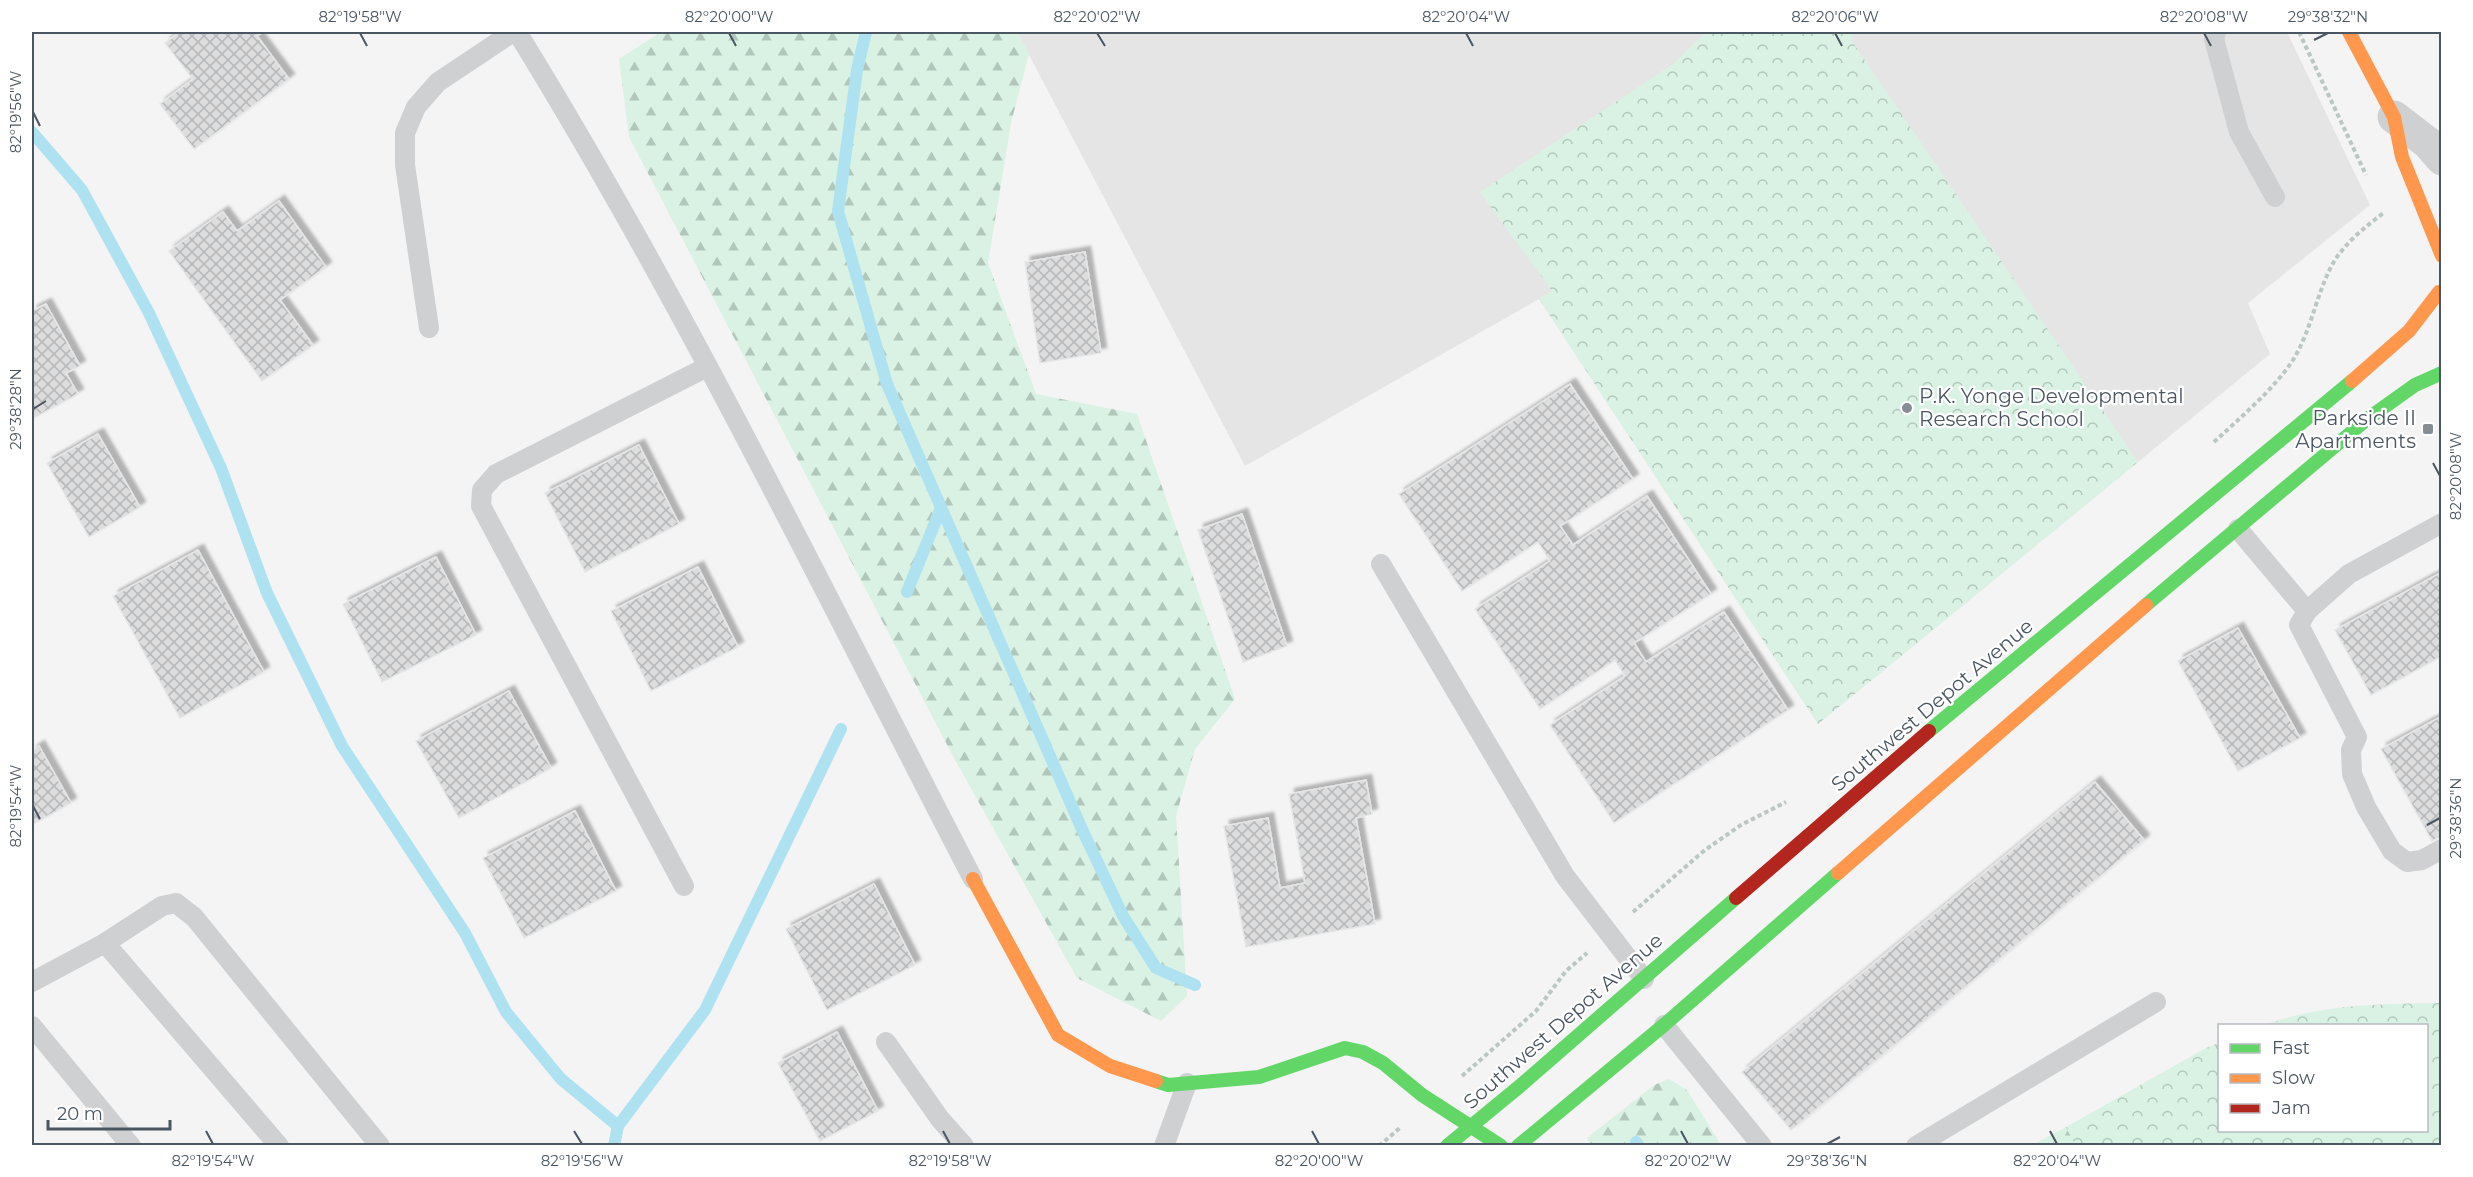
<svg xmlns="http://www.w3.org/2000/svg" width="2473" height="1177" viewBox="0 0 2473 1177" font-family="Montserrat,sans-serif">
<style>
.education{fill:#e6e5e6}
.forest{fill:url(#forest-firs)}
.park{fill:url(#park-crowns)}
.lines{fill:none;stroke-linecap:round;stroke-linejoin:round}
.stream{stroke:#aee2f0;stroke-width:12}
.building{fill:url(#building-cross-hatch);stroke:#e5e6e7;stroke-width:1.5;filter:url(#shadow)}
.path{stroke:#bcc7c4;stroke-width:4;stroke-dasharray:4.5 3;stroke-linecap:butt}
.lane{stroke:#ced0d2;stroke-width:20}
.street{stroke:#ced0d2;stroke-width:33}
.fast{stroke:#63d668;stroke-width:14}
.slow{stroke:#ff974d;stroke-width:14}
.jam{stroke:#b3261e;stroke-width:14}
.ticks{fill:none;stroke:#4a5661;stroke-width:2}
.poi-dot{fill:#868d94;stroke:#fff;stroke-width:2}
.labels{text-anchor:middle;stroke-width:4.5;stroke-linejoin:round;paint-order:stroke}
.poi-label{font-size:20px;fill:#4a5661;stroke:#fff;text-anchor:start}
.street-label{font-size:20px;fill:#4a5661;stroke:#fff}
.neatline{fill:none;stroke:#4a5661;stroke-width:2}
.ticks-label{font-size:15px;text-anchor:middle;fill:#4a5661}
</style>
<defs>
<pattern id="forest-firs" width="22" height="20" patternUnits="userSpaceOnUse" patternTransform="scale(1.5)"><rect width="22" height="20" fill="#d9f2e3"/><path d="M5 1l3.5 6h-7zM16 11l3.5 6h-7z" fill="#b2c7bb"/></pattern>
<pattern id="park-crowns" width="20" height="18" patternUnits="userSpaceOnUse" patternTransform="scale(1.5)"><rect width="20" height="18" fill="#d9f2e3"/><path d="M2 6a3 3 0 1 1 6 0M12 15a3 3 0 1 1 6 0" fill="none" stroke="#b2c7bb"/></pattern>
<pattern id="building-cross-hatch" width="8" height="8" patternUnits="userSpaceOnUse" patternTransform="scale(1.5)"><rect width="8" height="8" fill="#ddddde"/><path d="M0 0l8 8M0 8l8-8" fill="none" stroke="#b5b6b7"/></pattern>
<filter id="shadow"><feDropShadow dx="5.5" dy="-5.5" stdDeviation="1.5" flood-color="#0004"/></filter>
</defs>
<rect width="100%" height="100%" fill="#f4f4f4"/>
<path class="education" d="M 1017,32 L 2287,32 L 2370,205 L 2248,303 L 2270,354 L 1818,724 L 1539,299 L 1245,466 Z"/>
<g class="forest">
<path d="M 661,32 L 1017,32 L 1029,54 L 1011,123 L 988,263 L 1036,394 L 1137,414 L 1235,699 L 1195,749 L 1176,816 L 1187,996 L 1161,1021 L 1077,978 L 954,758 L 629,137 L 619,59 Z"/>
<path d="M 1669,1079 L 1687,1090 L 1721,1145 L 1590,1145 L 1587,1138 L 1654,1085 Z"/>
<path d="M 2066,1127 L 2076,1145 L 2030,1146 Z"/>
</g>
<g class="park">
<path d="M 1706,32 L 1854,32 L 1851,40 L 2138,462 L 1818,724 L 1539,299 L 1552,291 L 1480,192 L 1673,64 Z"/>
<path d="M 2441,1003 L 2441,1145 L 2076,1146 L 2066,1127 L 2206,1048 L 2219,1043 L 2220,1130 L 2426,1130 L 2426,1026 L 2265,1025 C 2321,1004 2382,1004 2441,1003 Z"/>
</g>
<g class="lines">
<g class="stream">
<path d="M 866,32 L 857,70 L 838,211 L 887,384 L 1081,827 L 1123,916 L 1156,968 L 1195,985"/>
<path d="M 32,132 L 82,190 L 149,313 L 221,468 L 267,593 L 342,746 L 465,933 L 506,1012 L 561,1079 L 618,1126"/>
<path d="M 907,592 L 941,508"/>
<path d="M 1636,1142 L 1639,1146"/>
<path d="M 614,1146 L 618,1126 L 705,1010 L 841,729"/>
</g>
</g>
<g class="building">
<path d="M 180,32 L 263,32 L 257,36 L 289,79 L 194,149 L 160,104 L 193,79 L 165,43 Z"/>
<path d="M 279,201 L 326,267 L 280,300 L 313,345 L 262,381 L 169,251 L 223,212 L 237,231 Z"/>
<path d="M 1085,252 L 1101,353 L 1040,363 L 1025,262 Z"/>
<path d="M 46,304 L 80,366 L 66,373 L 78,394 L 32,419 L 32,311 Z"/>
<path d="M 1570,384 L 1633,479 L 1560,526 L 1573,545 L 1647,496 L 1711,594 L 1634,643 L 1646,662 L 1724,612 L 1788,710 L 1614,823 L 1550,725 L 1625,676 L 1615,660 L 1540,709 L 1475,609 L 1550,561 L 1538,542 L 1462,591 L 1399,494 Z"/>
<path d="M 98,434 L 140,507 L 89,537 L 47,463 Z"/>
<path d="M 639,445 L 679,524 L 585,572 L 545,493 Z"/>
<path d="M 1242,514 L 1287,646 L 1243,662 L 1198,530 Z"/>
<path d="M 198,550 L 264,672 L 180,718 L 113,596 Z"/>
<path d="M 436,557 L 476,635 L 382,682 L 343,604 Z"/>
<path d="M 698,567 L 738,647 L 651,691 L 611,611 Z"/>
<path d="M 2442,572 L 2442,656 L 2371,695 L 2335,630 Z"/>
<path d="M 2238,628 L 2300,738 L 2238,771 L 2178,661 Z"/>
<path d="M 509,691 L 551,768 L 459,818 L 416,741 Z"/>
<path d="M 2442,716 L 2442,836 L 2432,841 L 2381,749 Z"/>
<path d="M 39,746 L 71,803 L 32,825 L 32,751 Z"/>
<path d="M 1366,780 L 1372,814 L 1356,818 L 1375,924 L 1246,947 L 1224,826 L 1268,818 L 1280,888 L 1305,883 L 1289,794 Z"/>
<path d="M 2095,782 L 2144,840 L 1791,1130 L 1742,1072 Z"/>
<path d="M 575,811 L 616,891 L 524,938 L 483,858 Z"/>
<path d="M 874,884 L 915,965 L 827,1010 L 786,929 Z"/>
<path d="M 837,1032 L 878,1111 L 820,1141 L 778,1063 Z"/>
</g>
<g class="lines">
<g class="path">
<path d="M 2299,32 L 2366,175"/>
<path d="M 2214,442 C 2239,419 2275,388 2293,360 C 2311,331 2316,296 2331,267 C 2342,245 2366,226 2385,212"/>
<path d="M 1633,912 L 1705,850 L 1741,825 L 1786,802"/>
<path d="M 1462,1076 L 1536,1011 L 1566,971 L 1587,953"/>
<path d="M 1379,1146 L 1401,1127"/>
</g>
<g class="lane">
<path d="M 517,32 C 685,304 825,594 973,879"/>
<path d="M 2216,32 L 2214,39 L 2239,132 L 2275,197"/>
<path d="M 429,328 L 405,165 L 405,133 L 416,107 L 438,82 L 513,32"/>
<path d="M 2238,529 L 2307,611 L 2299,625 L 2357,737 L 2351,750 L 2352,774 L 2366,807 L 2392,851 L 2407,862 L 2422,860 L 2442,849"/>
<path d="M 1381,564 L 1565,876 L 1644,979"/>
<path d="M 2307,611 L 2349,574 L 2442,523"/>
<path d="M 684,886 L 481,506 L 482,490 L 496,474 L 707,367"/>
<path d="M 105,943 L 162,906 L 176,903 L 194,917 L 380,1146"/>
<path d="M 32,982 L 105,943 L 279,1146"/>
<path d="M 1664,1025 L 1762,1146"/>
<path d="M 32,1026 L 131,1146"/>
<path d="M 886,1042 L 940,1119 L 964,1146"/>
<path d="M 1164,1146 L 1187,1083"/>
<path d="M 1916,1146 L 2156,1002"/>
</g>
<path class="street" d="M 2394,117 L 2428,143 L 2442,159"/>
<g class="fast">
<path d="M 2146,605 L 2366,420 L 2415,385 L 2442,373"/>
<path d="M 1929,731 L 2352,381"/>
<path d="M 1156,1081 L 1168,1085 L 1259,1077 L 1345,1048 L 1363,1052 L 1383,1063 L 1422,1095 L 1501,1146"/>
<path d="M 1447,1146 L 1520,1086 L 1736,898"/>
<path d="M 1518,1146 L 1664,1025 L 1838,873"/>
</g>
<g class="slow">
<path d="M 2349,32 L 2394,117 L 2402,157 L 2442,256"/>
<path d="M 2352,381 L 2409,331 L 2439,292"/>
<path d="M 1838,873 L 2146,605"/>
<path d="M 973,879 L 1058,1035 L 1110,1066 L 1156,1081"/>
</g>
<path class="jam" d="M 1736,898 L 1929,731"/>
</g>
<path class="ticks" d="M 360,33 L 367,46M 729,33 L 736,46M 1097,33 L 1105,46M 1466,33 L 1473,46M 1835,33 L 1842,46M 2204,33 L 2211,46M 2314,40 L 2328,33M 33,112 L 40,126M 33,409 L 46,401M 2433,463 L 2440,476M 33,806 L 40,819M 2427,825 L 2440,818M 206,1131 L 213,1144M 574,1131 L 582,1144M 943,1131 L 950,1144M 1312,1131 L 1319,1144M 1681,1131 L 1688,1144M 2050,1131 L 2057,1144M 1827,1144 L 1840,1137"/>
<g class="poi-dot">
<circle cx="1907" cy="408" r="6"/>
<rect x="2422" y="423" width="12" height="12" rx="3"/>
</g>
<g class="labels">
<g class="poi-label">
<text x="1919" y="403">P.K. Yonge Developmental<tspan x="1919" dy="23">Research School</tspan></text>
<text x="2416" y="425" text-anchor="end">Parkside II<tspan x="2416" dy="23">Apartments</tspan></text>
</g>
<g class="street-label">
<text transform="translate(1932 705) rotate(-40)" y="7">Southwest Depot Avenue</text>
<text transform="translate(1563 1021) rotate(-41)" y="7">Southwest Depot Avenue</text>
</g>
</g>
<rect width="2473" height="1177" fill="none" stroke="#ffffff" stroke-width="66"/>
<rect x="2218" y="1024" width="210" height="108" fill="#ffffff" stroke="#b7bbc0" stroke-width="1.5"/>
<rect x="2230" y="1044" width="30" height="9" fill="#63d668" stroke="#b7bbc0" stroke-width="1.5"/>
<text x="2272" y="1054" font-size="18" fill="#4a5661">Fast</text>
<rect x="2230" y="1074" width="30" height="9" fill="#ff974d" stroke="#b7bbc0" stroke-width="1.5"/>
<text x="2272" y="1084" font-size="18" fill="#4a5661">Slow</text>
<rect x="2230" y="1104" width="30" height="9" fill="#b3261e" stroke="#b7bbc0" stroke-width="1.5"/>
<text x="2272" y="1114" font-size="18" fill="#4a5661">Jam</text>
<path d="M48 1120v9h122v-9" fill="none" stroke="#4a5661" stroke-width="3"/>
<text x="57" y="1120" font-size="18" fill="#4a5661" stroke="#ffffff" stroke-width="4.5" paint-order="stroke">20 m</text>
<rect x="33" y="33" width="2407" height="1111" class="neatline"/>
<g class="ticks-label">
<text x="360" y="22">82°19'58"W</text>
<text x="729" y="22">82°20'00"W</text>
<text x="1097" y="22">82°20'02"W</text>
<text x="1466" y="22">82°20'04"W</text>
<text x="1835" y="22">82°20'06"W</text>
<text x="2204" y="22">82°20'08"W</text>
<text x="2328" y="22">29°38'32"N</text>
<text transform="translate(16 112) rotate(-90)" y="5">82°19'56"W</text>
<text transform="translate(16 409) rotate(-90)" y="5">29°38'28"N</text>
<text transform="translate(2456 476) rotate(-90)" y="5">82°20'08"W</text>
<text transform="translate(16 806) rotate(-90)" y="5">82°19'54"W</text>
<text transform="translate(2456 818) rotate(-90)" y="5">29°38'36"N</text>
<text x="213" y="1166">82°19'54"W</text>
<text x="582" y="1166">82°19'56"W</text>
<text x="950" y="1166">82°19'58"W</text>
<text x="1319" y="1166">82°20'00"W</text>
<text x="1688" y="1166">82°20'02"W</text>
<text x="1827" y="1166">29°38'36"N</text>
<text x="2057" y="1166">82°20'04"W</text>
</g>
</svg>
